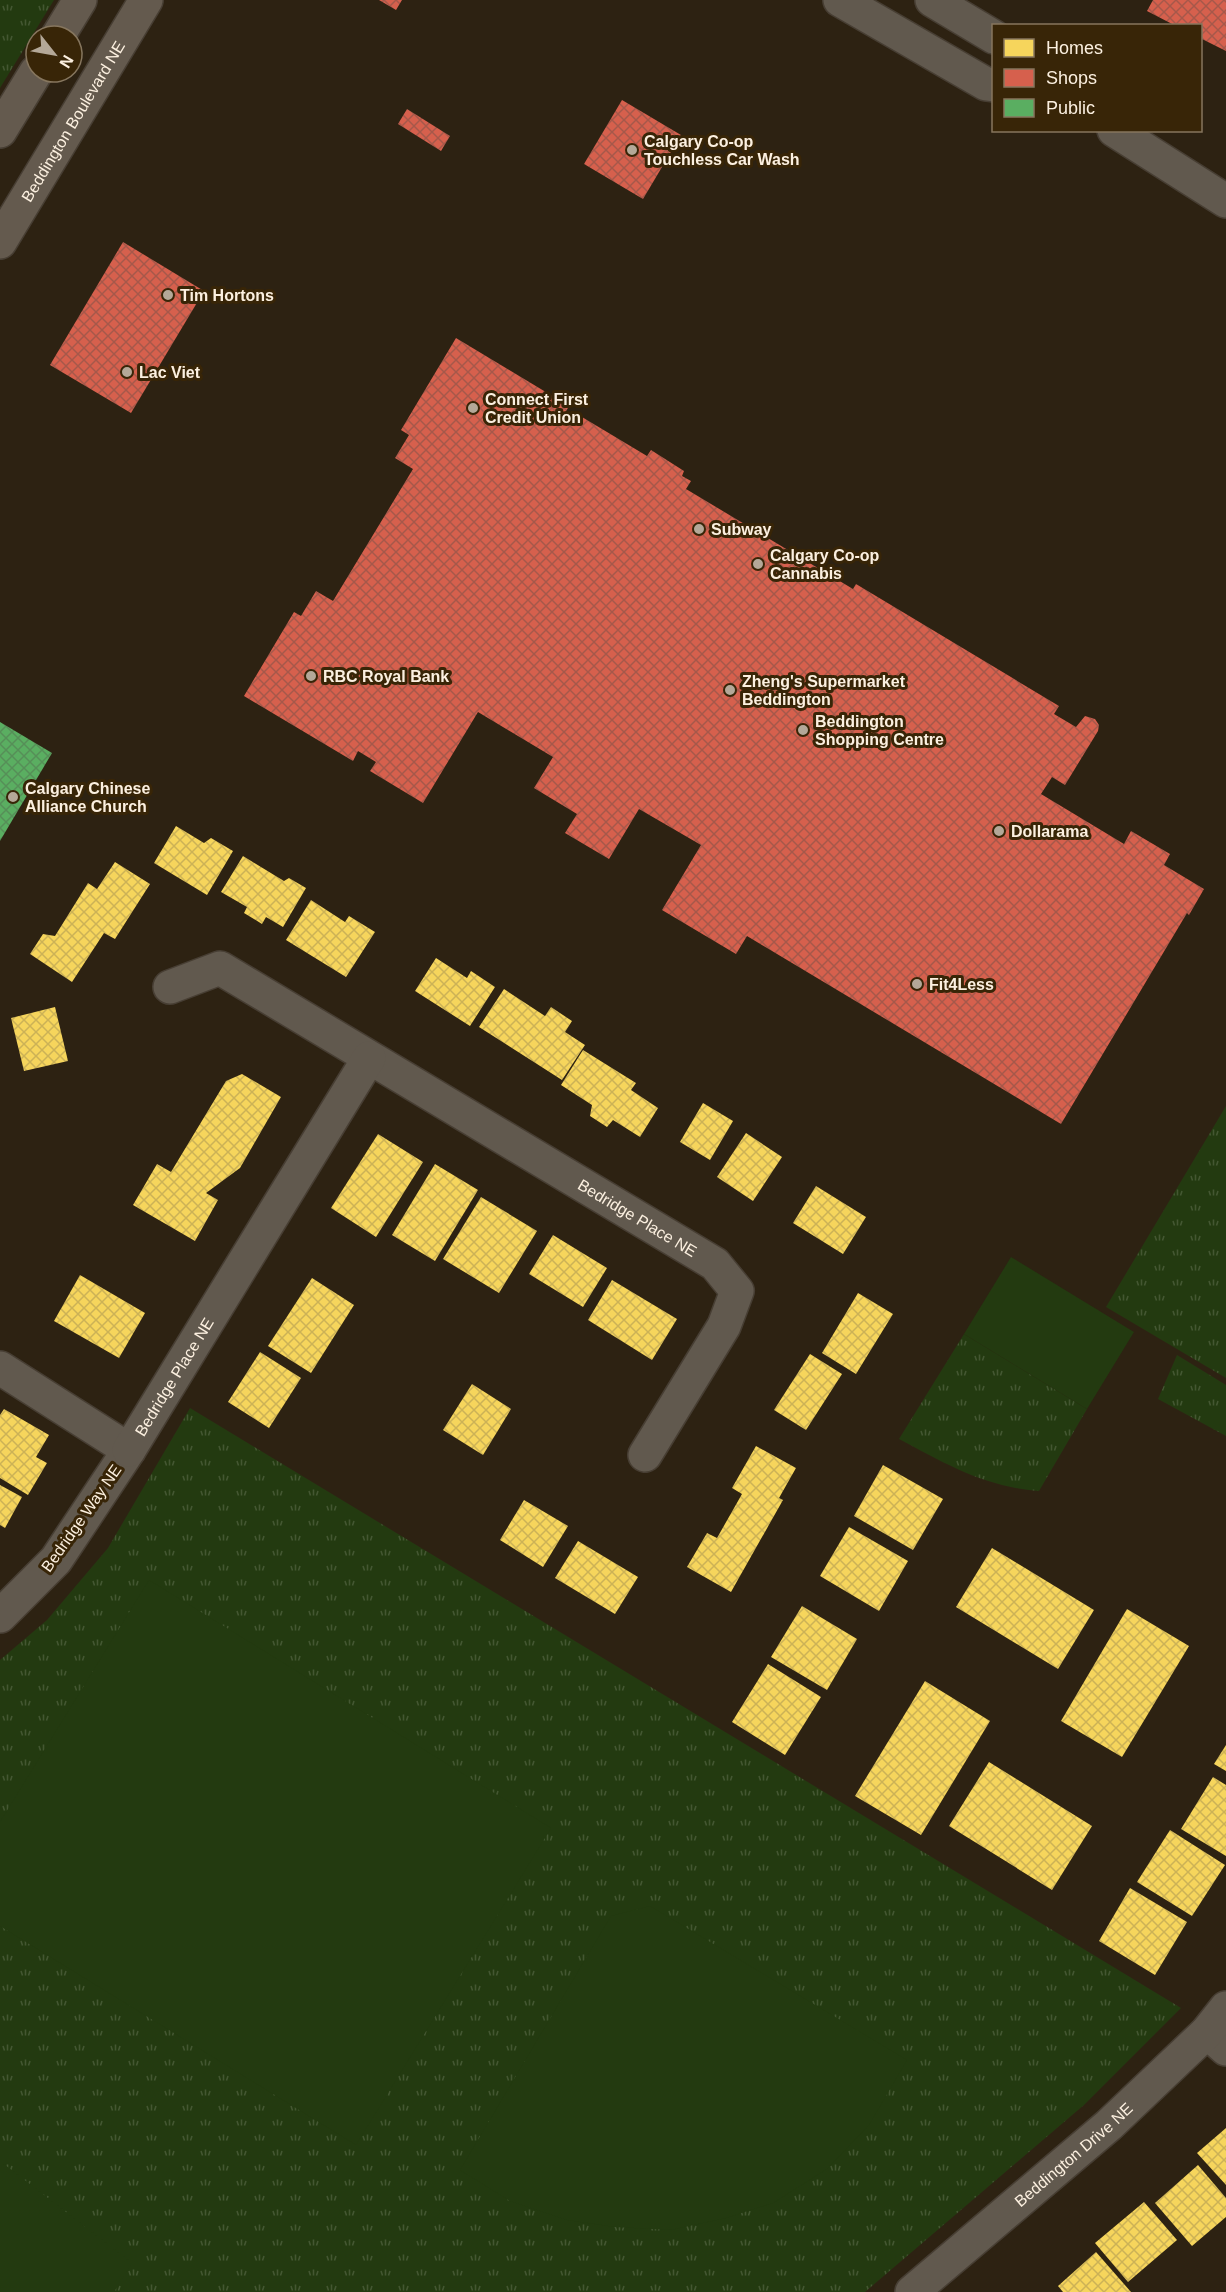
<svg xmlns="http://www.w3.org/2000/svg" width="1226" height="2292" viewBox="0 0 1226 2292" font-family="Arial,sans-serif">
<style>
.grass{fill:url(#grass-tufts)}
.pitch{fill:#233a10}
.homes{fill:url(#homes-cross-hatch)}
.shops{fill:url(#shops-cross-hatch)}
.public{fill:url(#public-cross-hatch)}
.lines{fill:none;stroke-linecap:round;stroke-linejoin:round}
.minor-casing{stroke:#473e33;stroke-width:36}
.tertiary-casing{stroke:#473e33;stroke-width:36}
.secondary-casing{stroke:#473e33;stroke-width:36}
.minor{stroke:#61594e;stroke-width:33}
.tertiary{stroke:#61594e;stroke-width:33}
.secondary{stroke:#645a4e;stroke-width:33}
.poi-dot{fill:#b4a898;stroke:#382507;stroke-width:2}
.labels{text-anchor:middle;stroke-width:6;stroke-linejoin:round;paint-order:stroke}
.street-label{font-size:16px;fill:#fcf0e0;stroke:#382507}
.poi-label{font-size:16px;font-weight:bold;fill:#fcf0e0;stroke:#382507;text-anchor:start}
</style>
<defs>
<pattern id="grass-tufts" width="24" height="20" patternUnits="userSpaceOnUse" patternTransform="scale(1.5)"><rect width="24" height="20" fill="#233a10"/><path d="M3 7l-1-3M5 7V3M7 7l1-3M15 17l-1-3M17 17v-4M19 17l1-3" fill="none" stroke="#445732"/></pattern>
<pattern id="homes-cross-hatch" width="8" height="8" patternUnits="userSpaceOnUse" patternTransform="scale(1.5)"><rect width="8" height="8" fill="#f6d55c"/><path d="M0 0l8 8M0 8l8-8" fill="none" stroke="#ccb256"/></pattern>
<pattern id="shops-cross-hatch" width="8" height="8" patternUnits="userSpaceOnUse" patternTransform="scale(1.5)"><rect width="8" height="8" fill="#d6604d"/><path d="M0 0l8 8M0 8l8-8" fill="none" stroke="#a6584a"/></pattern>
<pattern id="public-cross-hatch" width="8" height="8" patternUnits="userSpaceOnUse" patternTransform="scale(1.5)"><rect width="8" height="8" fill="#5aae61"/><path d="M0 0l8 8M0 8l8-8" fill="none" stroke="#568f58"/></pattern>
</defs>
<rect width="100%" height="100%" fill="#2d2212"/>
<g class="grass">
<path d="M 0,0 L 54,0 L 0,88 Z"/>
<path d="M 1226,1106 L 1226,1378 L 1106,1307 Z"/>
<path d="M 964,1334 L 1087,1409 L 1039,1491 C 985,1487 946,1464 899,1439 Z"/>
<path d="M 1177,1355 L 1226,1385 L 1226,1436 L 1158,1399 Z"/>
<path d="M 190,1408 L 1181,2008 L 1084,2105 L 865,2292 L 0,2292 L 0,1660 L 47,1620 L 108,1548 Z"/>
</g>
<g class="pitch">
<path d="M 1011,1257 L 1134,1332 L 1087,1409 L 964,1334 Z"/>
<path d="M 149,1580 L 551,1828 L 356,2145 L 0,1926 L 0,1822 Z"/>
<path d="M 650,1906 L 907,2060 L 869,2125 L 827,2169 L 773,2203 L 726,2218 L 671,2230 L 615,2227 L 567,2220 L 510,2201 L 460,2170 L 611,1916 Z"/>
<path d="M 0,2161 L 132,2263 L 114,2292 L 0,2292 Z"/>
</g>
<g class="homes">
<path d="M 176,826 L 204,843 L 211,838 L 233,851 L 207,895 L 154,863 Z"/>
<path d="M 243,856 L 284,881 L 289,878 L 306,888 L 283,927 L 266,917 L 262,924 L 244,913 L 247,907 L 221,892 Z"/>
<path d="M 115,862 L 150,884 L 115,939 L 104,933 L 72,982 L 30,954 L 43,934 L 55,936 L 88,883 L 97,889 Z"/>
<path d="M 311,900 L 345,922 L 349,916 L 375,932 L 346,977 L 286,940 Z"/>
<path d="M 436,958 L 467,978 L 471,971 L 495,987 L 470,1026 L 415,991 Z"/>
<path d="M 504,989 L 545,1016 L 551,1007 L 572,1021 L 565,1032 L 585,1045 L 562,1080 L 479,1027 Z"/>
<path d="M 55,1007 L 68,1061 L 24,1071 L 11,1018 Z"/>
<path d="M 583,1050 L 636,1083 L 631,1090 L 658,1108 L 640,1137 L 613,1120 L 607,1127 L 590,1116 L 592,1105 L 561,1085 Z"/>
<path d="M 242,1074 L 281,1097 L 240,1168 L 206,1193 L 218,1200 L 195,1241 L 133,1205 L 157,1164 L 171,1172 L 226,1081 Z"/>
<path d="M 703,1103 L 733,1121 L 710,1160 L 680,1142 Z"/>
<path d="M 746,1133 L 782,1157 L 753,1201 L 717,1177 Z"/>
<path d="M 378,1134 L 423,1162 L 376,1237 L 331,1208 Z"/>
<path d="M 435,1164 L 478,1190 L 435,1261 L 392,1235 Z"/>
<path d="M 816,1186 L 866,1217 L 843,1254 L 793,1223 Z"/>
<path d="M 481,1197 L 537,1231 L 499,1293 L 443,1259 Z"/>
<path d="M 553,1235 L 607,1268 L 583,1307 L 529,1274 Z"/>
<path d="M 80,1275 L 145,1313 L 119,1358 L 54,1321 Z"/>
<path d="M 312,1278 L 354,1305 L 311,1373 L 268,1346 Z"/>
<path d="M 612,1280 L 677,1319 L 652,1360 L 588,1320 Z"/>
<path d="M 858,1293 L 893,1314 L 856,1374 L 822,1353 Z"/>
<path d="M 260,1352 L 301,1378 L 269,1428 L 228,1402 Z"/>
<path d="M 810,1354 L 842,1374 L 806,1430 L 774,1410 Z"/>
<path d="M 472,1384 L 511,1409 L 483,1455 L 443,1430 Z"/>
<path d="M 4,1409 L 49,1435 L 36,1457 L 47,1463 L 28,1495 L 0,1478 L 0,1415 Z"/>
<path d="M 756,1446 L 796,1468 L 779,1498 L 783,1500 L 731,1592 L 687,1567 L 707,1533 L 717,1538 L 742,1494 L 732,1488 Z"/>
<path d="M 883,1465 L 943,1499 L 913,1550 L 854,1516 Z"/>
<path d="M 0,1485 L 22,1497 L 5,1528 L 0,1525 Z"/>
<path d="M 524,1500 L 568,1526 L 543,1567 L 500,1540 Z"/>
<path d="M 849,1527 L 908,1561 L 879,1611 L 820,1576 Z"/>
<path d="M 578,1541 L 638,1577 L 615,1614 L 555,1578 Z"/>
<path d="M 992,1548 L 1094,1610 L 1058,1669 L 956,1607 Z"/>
<path d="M 802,1606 L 857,1639 L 827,1690 L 771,1657 Z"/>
<path d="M 1127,1609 L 1189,1646 L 1122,1757 L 1061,1721 Z"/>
<path d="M 768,1664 L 821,1697 L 785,1755 L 732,1722 Z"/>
<path d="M 925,1681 L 990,1721 L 921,1835 L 855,1796 Z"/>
<path d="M 1226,1745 L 1226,1771 L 1214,1764 Z"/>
<path d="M 989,1762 L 1092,1826 L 1052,1890 L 949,1826 Z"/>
<path d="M 1213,1777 L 1226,1785 L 1226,1856 L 1181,1829 Z"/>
<path d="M 1170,1830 L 1225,1865 L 1192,1916 L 1137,1882 Z"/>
<path d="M 1130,1888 L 1187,1922 L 1155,1975 L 1099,1941 Z"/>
<path d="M 1226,2128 L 1226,2185 L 1197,2153 Z"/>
<path d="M 1198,2165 L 1226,2198 L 1226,2217 L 1192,2246 L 1155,2203 Z"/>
<path d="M 1144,2202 L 1177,2240 L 1128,2282 L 1095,2243 Z"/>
<path d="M 1096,2252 L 1131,2292 L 1063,2292 L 1058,2286 Z"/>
</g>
<g class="shops">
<path d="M 379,0 L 402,0 L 396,10 Z"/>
<path d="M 1153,0 L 1226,0 L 1226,51 L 1200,38 L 1200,26 L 1176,26 L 1147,11 Z"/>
<path d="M 622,100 L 681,135 L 643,199 L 584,164 Z"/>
<path d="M 407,109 L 450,136 L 441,151 L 398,124 Z"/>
<path d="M 123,242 L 204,291 L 131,413 L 50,365 Z"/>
<path d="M 456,338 L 569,406 L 560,422 L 564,425 L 572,411 L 647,456 L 651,450 L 684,471 L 682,476 L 691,481 L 686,489 L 853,589 L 856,584 L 1059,706 L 1054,714 L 1076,727 L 1085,716 L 1095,719 L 1099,725 L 1098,731 L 1065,785 L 1052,777 L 1041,794 L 1124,844 L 1131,831 L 1170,854 L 1164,865 L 1204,889 L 1189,915 L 1187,913 L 1061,1124 L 747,936 L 736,954 L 662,910 L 701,845 L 639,809 L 609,859 L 565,833 L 577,814 L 534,788 L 553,757 L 478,712 L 423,803 L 370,771 L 376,762 L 358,751 L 353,761 L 244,696 L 294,612 L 301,616 L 316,591 L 333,601 L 413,469 L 395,458 L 409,435 L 401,430 Z"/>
</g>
<path class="public" d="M 0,722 L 52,753 L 0,841 Z"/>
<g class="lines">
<defs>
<g id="minor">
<path id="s1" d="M 170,987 L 220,968 L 715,1264 L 737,1291 L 724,1326 L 645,1455"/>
<path d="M 0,1368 L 129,1450 L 56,1560 L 0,1616"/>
<path id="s2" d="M 129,1450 L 369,1058"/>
<path d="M 1207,2032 L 1226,2049"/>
</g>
<g id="tertiary">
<path d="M 840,0 L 986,84 L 994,85"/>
<path d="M 932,0 L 994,37"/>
<path d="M 1114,130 L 1226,201"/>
<path id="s3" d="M 912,2292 L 1109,2125 L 1207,2032 L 1226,2008"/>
</g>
<g id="secondary">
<path d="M 58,36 L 80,0"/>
<path d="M 0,131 L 36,72"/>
<path id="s4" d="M 0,242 L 146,0"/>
</g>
</defs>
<use href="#minor" class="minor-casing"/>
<use href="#tertiary" class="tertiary-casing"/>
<use href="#secondary" class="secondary-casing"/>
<use href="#minor" class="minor"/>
<use href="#tertiary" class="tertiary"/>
<use href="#secondary" class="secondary"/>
</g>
<g class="poi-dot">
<circle cx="632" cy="150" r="6"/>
<circle cx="168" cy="295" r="6"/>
<circle cx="127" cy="372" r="6"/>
<circle cx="473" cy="408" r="6"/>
<circle cx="699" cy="529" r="6"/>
<circle cx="758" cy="564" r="6"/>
<circle cx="311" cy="676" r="6"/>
<circle cx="730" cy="690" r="6"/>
<circle cx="803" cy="730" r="6"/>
<circle cx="13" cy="797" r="6"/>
<circle cx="999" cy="831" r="6"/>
<circle cx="917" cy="984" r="6"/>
</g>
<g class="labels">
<g class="street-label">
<text dy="6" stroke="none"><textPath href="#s4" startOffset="141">Beddington Boulevard NE</textPath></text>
<text dy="6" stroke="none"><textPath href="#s1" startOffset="540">Bedridge Place NE</textPath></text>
<text dy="6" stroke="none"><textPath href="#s2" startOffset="86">Bedridge Place NE</textPath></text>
<text transform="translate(81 1518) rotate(-55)" y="6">Bedridge Way NE</text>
<text dy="6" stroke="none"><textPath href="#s3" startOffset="212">Beddington Drive NE</textPath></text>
</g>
<g class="poi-label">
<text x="644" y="147">Calgary Co-op<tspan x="644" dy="18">Touchless Car Wash</tspan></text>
<text x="180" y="301">Tim Hortons</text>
<text x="139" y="378">Lac Viet</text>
<text x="485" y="405">Connect First<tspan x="485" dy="18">Credit Union</tspan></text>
<text x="711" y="535">Subway</text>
<text x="770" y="561">Calgary Co-op<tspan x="770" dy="18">Cannabis</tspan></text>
<text x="323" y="682">RBC Royal Bank</text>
<text x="742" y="687">Zheng's Supermarket<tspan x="742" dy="18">Beddington</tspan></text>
<text x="815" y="727">Beddington<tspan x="815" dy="18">Shopping Centre</tspan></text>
<text x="25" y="794">Calgary Chinese<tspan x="25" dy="18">Alliance Church</tspan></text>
<text x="1011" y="837">Dollarama</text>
<text x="929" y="990">Fit4Less</text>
</g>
</g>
<rect x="992" y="24" width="210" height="108" fill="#382507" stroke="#86765e" stroke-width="1.5"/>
<rect x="1004" y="39" width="30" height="18" fill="#f6d55c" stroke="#86765e" stroke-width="1.5"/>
<text x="1046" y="54" font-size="18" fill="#fcf0e0">Homes</text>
<rect x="1004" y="69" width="30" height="18" fill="#d6604d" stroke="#86765e" stroke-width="1.5"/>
<text x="1046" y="84" font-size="18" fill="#fcf0e0">Shops</text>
<rect x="1004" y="99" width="30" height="18" fill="#5aae61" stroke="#86765e" stroke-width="1.5"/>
<text x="1046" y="114" font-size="18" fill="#fcf0e0">Public</text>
<g transform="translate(54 54) rotate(121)"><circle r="28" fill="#382507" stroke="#86765e" stroke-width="1.5"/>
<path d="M0-4.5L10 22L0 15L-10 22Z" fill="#b4a898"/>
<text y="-9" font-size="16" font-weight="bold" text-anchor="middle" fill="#fcf0e0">N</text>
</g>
</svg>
